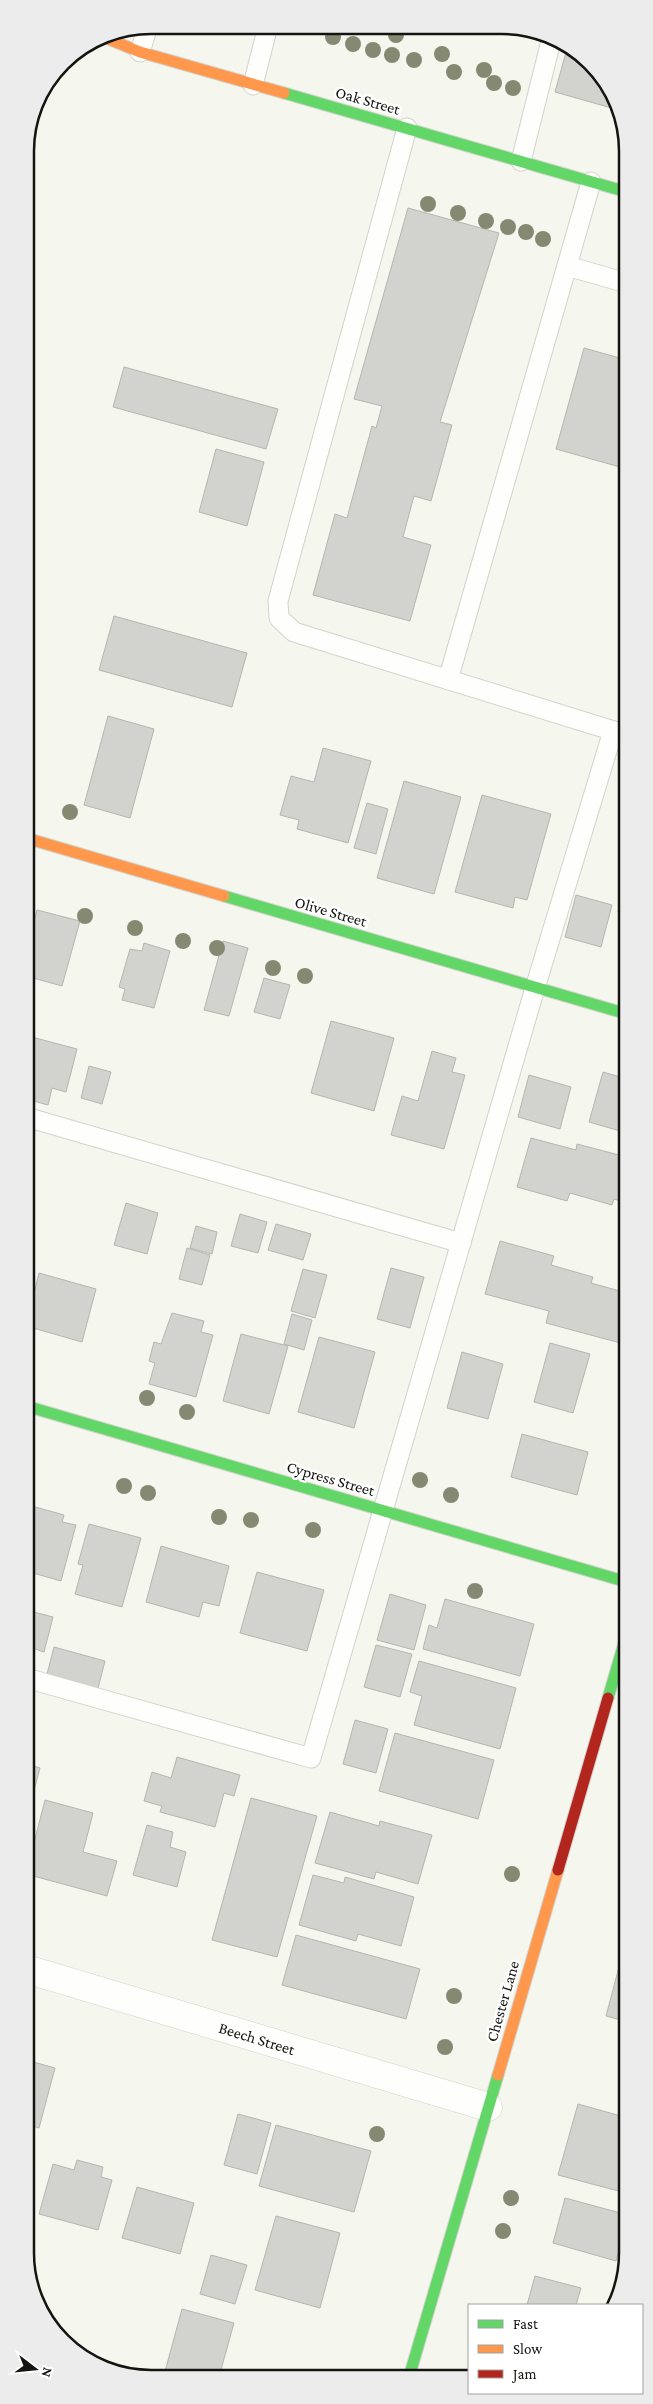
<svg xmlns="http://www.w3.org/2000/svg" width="653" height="2404" viewBox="0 0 653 2404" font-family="'Crimson Pro',serif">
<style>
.building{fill:#d2d3ce;stroke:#b5b6af}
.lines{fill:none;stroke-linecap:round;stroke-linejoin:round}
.lane-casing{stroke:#d2d3cd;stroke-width:21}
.street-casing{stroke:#d2d3cd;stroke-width:29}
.fast-casing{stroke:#d2d3cd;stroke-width:13}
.slow-casing{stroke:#d2d3cd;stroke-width:13}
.jam-casing{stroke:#d2d3cd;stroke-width:13}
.lane{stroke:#fefefc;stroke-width:19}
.street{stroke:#fefefc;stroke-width:28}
.fast{stroke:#63d668;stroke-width:11}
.slow{stroke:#ff974d;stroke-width:11}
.jam{stroke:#b3261e;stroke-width:11}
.tree{fill:#868972}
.labels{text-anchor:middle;stroke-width:5;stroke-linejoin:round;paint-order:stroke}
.street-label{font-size:16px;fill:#141510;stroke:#fff}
.rim{fill:none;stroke:#141510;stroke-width:2.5}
</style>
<rect width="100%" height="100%" fill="#f5f6ee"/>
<g class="building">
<path d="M 568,45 L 597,68 L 615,109 L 555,92 Z"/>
<path d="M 408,208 L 499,233 L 440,422 L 452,425 L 431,501 L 414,496 L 403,537 L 431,545 L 410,621 L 313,595 L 335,514 L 347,518 L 372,426 L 376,428 L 382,406 L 354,399 Z"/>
<path d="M 584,348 L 627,360 L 627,469 L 556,449 Z"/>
<path d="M 124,367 L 278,409 L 266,449 L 113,407 Z"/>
<path d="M 216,449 L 264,462 L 247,526 L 199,512 Z"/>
<path d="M 114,616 L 247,653 L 232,707 L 99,670 Z"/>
<path d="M 25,692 L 33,695 L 25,723 Z"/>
<path d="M 108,716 L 154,729 L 130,818 L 84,805 Z"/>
<path d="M 323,748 L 371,761 L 348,843 L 297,829 L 299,820 L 280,815 L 291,776 L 314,782 Z"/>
<path d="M 404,781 L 461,797 L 434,894 L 377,878 Z"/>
<path d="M 482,795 L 551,814 L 527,900 L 515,897 L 513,908 L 455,892 Z"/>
<path d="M 367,803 L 388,809 L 376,854 L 354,848 Z"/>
<path d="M 624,889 L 627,889 L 627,915 L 618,912 Z"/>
<path d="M 576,895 L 612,905 L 601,947 L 565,937 Z"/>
<path d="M 37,910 L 80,921 L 62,986 L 26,976 L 26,952 Z"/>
<path d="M 223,941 L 248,948 L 229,1016 L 204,1010 Z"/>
<path d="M 144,943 L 170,951 L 154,1008 L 122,1000 L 125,989 L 119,987 L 130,949 L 142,951 Z"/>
<path d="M 264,978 L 290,985 L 280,1019 L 254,1012 Z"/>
<path d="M 331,1021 L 394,1038 L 374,1111 L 311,1093 Z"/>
<path d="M 32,1037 L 77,1049 L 66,1092 L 52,1088 L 48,1105 L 26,1099 L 26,1060 Z"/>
<path d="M 432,1051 L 456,1058 L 452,1072 L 465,1075 L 444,1149 L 391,1135 L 402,1096 L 418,1101 Z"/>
<path d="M 89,1066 L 111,1072 L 102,1104 L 81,1098 Z"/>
<path d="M 603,1072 L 627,1079 L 627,1133 L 589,1122 Z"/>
<path d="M 529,1075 L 571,1087 L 560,1129 L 518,1117 Z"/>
<path d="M 531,1138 L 576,1150 L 577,1144 L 619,1155 L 621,1148 L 627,1150 L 627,1203 L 614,1199 L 612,1205 L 570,1193 L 567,1201 L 517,1187 Z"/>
<path d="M 126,1203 L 158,1213 L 147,1254 L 114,1245 Z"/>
<path d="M 240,1214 L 267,1222 L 258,1253 L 231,1246 Z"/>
<path d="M 276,1224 L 311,1234 L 303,1260 L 268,1250 Z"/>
<path d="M 196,1226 L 217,1232 L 212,1254 L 190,1248 Z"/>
<path d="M 500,1241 L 554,1256 L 551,1265 L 593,1277 L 591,1283 L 627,1293 L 627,1331 L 624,1344 L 546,1323 L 549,1311 L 485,1294 Z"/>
<path d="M 187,1248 L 210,1255 L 202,1285 L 179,1279 Z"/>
<path d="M 391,1268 L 424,1277 L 410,1328 L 377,1319 Z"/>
<path d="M 303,1269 L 327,1275 L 315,1318 L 291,1311 Z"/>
<path d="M 39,1273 L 96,1289 L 82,1342 L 26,1326 Z"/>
<path d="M 172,1313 L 204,1321 L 201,1332 L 213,1335 L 196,1397 L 149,1384 L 155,1363 L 149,1361 L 154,1342 L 161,1344 Z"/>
<path d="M 292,1314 L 312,1320 L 304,1350 L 284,1344 Z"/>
<path d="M 241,1334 L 288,1346 L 269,1414 L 223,1401 Z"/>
<path d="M 319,1337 L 375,1352 L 354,1428 L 298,1412 Z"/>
<path d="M 550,1343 L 590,1354 L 573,1413 L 534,1402 Z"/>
<path d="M 462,1352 L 503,1364 L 488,1419 L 447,1408 Z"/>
<path d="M 522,1434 L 588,1452 L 577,1495 L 511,1477 Z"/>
<path d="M 28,1505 L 64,1515 L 62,1522 L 76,1525 L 61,1581 L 26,1571 L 26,1514 Z"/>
<path d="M 89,1524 L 141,1538 L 122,1607 L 75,1594 L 83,1565 L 78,1564 Z"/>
<path d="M 161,1546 L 229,1566 L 219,1606 L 203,1602 L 199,1617 L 146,1602 Z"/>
<path d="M 257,1572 L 324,1590 L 307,1651 L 240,1633 Z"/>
<path d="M 390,1594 L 426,1605 L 414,1650 L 377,1640 Z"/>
<path d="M 445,1599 L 534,1624 L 520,1676 L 423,1649 L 429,1625 L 437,1628 Z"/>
<path d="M 26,1610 L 53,1617 L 44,1652 L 26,1646 Z"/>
<path d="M 376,1645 L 412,1654 L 400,1697 L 364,1687 Z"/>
<path d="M 54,1647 L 105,1661 L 96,1696 L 45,1682 Z"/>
<path d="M 419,1661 L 516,1688 L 500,1749 L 414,1725 L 422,1696 L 410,1692 Z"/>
<path d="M 355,1720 L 388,1729 L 376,1773 L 343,1764 Z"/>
<path d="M 395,1733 L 494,1760 L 478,1819 L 379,1791 Z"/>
<path d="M 177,1757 L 240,1775 L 234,1796 L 224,1793 L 215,1827 L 160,1812 L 162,1806 L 144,1801 L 152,1772 L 171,1778 Z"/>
<path d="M 26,1764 L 40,1768 L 26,1820 Z"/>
<path d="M 251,1798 L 317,1816 L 277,1957 L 212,1940 Z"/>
<path d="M 45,1800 L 93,1813 L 83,1852 L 117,1861 L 107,1896 L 26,1874 Z"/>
<path d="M 330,1812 L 379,1826 L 380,1821 L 432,1835 L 418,1884 L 376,1872 L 374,1879 L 315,1863 Z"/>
<path d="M 147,1825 L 173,1832 L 170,1847 L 186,1852 L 177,1887 L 133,1875 Z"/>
<path d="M 313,1875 L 344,1883 L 345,1877 L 414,1897 L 401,1946 L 358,1934 L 356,1941 L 299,1925 Z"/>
<path d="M 296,1935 L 420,1969 L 406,2019 L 282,1985 Z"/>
<path d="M 623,1952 L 628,1953 L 628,2022 L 606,2016 Z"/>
<path d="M 26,2060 L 55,2068 L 39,2128 L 26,2124 Z"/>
<path d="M 578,2104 L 628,2118 L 626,2193 L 558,2175 Z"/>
<path d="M 238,2114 L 271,2123 L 257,2174 L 224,2165 Z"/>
<path d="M 276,2125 L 371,2151 L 354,2212 L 259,2186 Z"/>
<path d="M 77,2160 L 103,2167 L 101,2177 L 112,2180 L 98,2230 L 39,2214 L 53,2164 L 74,2170 Z"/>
<path d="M 137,2187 L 194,2203 L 180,2254 L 122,2238 Z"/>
<path d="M 565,2198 L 628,2215 L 616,2261 L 553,2243 Z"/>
<path d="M 276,2216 L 340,2233 L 320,2308 L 255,2290 Z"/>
<path d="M 211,2255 L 247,2265 L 235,2304 L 200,2294 Z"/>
<path d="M 535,2276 L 581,2288 L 576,2305 L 527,2305 Z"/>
<path d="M 182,2309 L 234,2323 L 219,2377 L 164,2375 Z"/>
</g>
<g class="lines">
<defs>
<g id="lane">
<path d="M 140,52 L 148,26"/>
<path d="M 253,85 L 268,26"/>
<path d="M 407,128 L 278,601 L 279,618 L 294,632 L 627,735"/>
<path d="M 521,161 L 552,37"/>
<path d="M 567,266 L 627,283"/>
<path d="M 448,680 L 591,182"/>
<path d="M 26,1117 L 461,1243"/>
<path d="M 26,1678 L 311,1758 L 535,988 L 613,731"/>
</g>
<path id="street" d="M 26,1969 L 488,2107"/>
<g id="fast">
<path d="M 284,93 L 627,192"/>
<path d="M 224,896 L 627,1014"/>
<path d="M 26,1406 L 627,1582"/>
<path d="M 608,1698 L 627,1633"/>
<path d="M 409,2377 L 498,2075"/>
</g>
<g id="slow">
<path d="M 101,36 L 140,52 L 284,93"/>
<path d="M 26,838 L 224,896"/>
<path d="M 498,2075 L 558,1870"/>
</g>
<path id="jam" d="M 558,1870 L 608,1698"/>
</defs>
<use href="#lane" class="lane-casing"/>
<use href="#street" class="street-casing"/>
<use href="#fast" class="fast-casing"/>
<use href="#slow" class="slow-casing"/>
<use href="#jam" class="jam-casing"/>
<use href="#lane" class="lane"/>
<use href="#street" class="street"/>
<use href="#fast" class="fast"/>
<use href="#slow" class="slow"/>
<use href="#jam" class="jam"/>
</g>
<g class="tree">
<circle cx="396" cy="35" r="8"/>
<circle cx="333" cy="37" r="8"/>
<circle cx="353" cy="44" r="8"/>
<circle cx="373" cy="50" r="8"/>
<circle cx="442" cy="54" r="8"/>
<circle cx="392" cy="55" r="8"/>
<circle cx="414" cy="60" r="8"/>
<circle cx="484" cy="70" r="8"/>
<circle cx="454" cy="72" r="8"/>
<circle cx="494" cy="83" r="8"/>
<circle cx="513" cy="88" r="8"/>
<circle cx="428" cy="204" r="8"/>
<circle cx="458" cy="213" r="8"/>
<circle cx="486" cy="221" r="8"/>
<circle cx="508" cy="227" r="8"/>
<circle cx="526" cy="232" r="8"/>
<circle cx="543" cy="239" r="8"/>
<circle cx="70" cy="812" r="8"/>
<circle cx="85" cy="916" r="8"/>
<circle cx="135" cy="928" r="8"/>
<circle cx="183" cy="941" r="8"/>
<circle cx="217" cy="948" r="8"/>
<circle cx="273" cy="968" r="8"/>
<circle cx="305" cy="976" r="8"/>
<circle cx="147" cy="1398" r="8"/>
<circle cx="187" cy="1412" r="8"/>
<circle cx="420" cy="1480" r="8"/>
<circle cx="124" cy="1486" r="8"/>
<circle cx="148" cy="1493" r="8"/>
<circle cx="451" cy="1495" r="8"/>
<circle cx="219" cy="1517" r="8"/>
<circle cx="251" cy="1520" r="8"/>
<circle cx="313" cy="1530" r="8"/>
<circle cx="475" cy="1591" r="8"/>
<circle cx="512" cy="1874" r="8"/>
<circle cx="454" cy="1996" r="8"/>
<circle cx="445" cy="2047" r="8"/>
<circle cx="377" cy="2134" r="8"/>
<circle cx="511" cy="2198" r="8"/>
<circle cx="503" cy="2231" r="8"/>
</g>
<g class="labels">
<g class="street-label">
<text transform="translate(368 100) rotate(16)" y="6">Oak Street</text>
<text transform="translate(331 911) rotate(16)" y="6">Olive Street</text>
<text transform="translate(331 1478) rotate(16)" y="6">Cypress Street</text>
<text transform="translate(502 2001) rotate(-74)" y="6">Chester Lane</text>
<text transform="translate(257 2038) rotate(17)" y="6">Beech Street</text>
</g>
</g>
<path d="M0 0H653V2404H0ZM151 34H502A117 117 0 0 1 619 151V2253A117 117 0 0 1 502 2370H151A117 117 0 0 1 34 2253V151A117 117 0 0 1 151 34Z" fill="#ececec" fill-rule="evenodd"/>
<path class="rim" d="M151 34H502A117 117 0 0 1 619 151V2253A117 117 0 0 1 502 2370H151A117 117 0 0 1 34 2253V151A117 117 0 0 1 151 34Z"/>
<rect x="468" y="2304" width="175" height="90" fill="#ffffff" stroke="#a1a19f"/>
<rect x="478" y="2320" width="25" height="8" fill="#63d668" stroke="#a1a19f"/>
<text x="513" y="2329" font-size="15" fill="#141510">Fast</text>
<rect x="478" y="2345" width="25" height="8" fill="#ff974d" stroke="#a1a19f"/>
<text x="513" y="2354" font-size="15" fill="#141510">Slow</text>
<rect x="478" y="2370" width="25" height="8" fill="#b3261e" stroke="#a1a19f"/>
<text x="513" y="2379" font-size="15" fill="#141510">Jam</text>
<g transform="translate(35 2369) rotate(106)" stroke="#ffffff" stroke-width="4" paint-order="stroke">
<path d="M0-4L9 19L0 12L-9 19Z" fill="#141510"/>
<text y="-8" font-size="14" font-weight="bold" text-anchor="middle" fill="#141510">N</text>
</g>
</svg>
